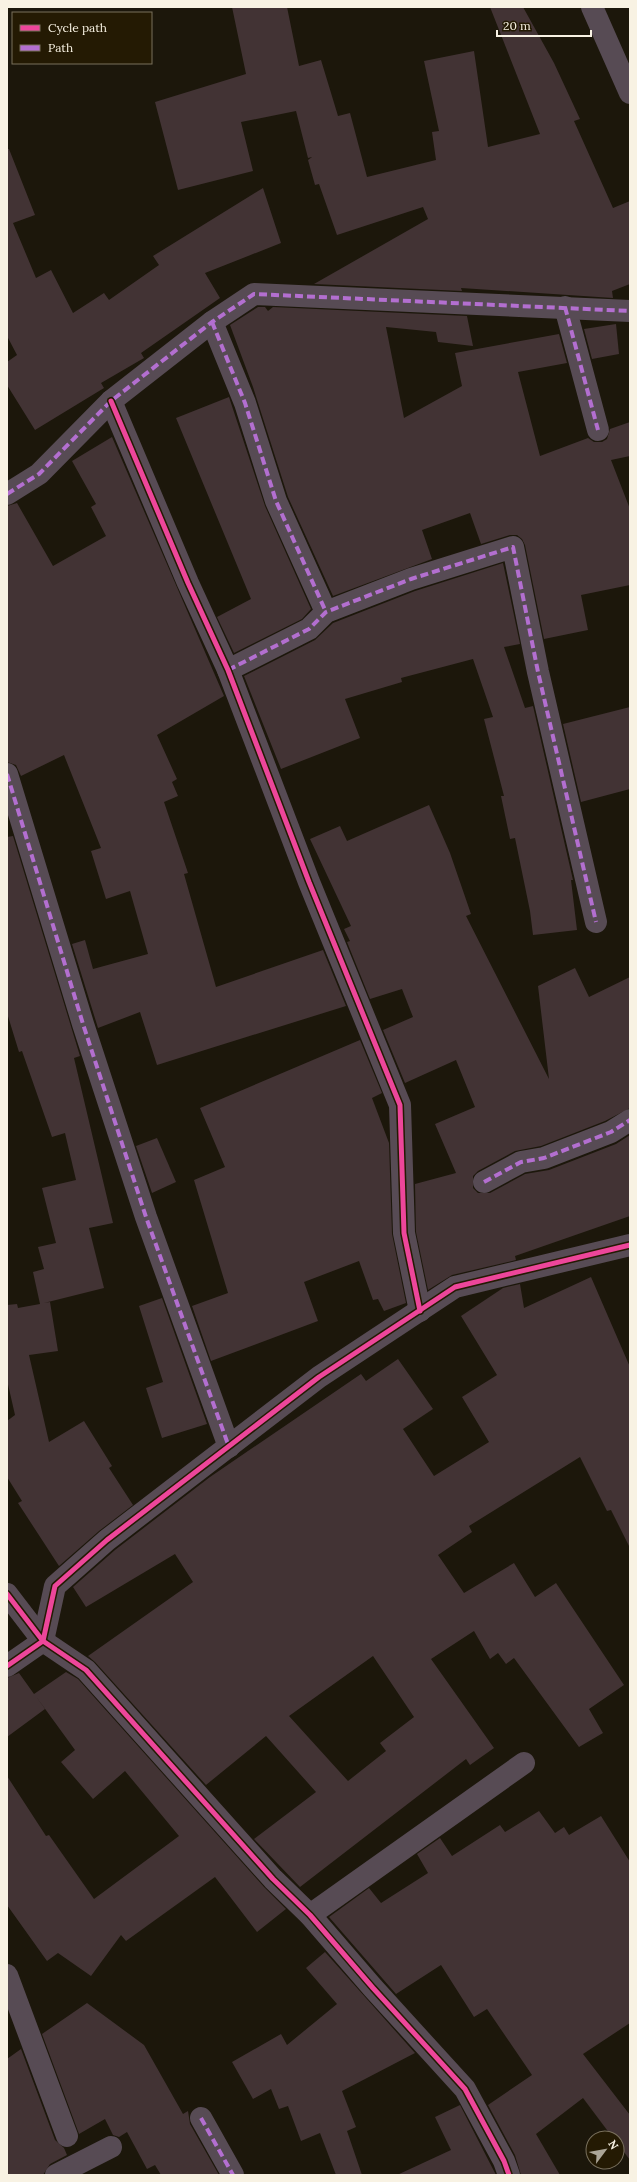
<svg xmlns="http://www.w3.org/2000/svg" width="637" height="2182" viewBox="0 0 637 2182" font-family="Lora,serif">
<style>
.building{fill:#423334;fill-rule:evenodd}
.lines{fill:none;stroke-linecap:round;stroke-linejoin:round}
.minor{stroke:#574b54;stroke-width:22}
.tertiary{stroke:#574b54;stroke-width:22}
.quiet{stroke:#b36fd0;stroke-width:4;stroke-dasharray:8 4;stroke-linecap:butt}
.cycleway-casing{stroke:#241a03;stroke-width:8}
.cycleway{stroke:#ed469a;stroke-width:5}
</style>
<rect width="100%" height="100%" fill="#1c170b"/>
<g class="building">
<path d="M 232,7 L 287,7 L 299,66 L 321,60 L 338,116 L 350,113 L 367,177 L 436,160 L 432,132 L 439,131 L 424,61 L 474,51 L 488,147 L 540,134 L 490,7 L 523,7 L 554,63 L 580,119 L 574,121 L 613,208 L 630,201 L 630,284 L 612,291 L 613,298 L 461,288 L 462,291 L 314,284 L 428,219 L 423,207 L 337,235 L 319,184 L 315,185 L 308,160 L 312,157 L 308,158 L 296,111 L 241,122 L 253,171 L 178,190 L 155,102 L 246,74 Z"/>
<path d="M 7,149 L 9,149 L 35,215 L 13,223 L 36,278 L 51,270 L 73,313 L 104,293 L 109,300 L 159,265 L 153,256 L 263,188 L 281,243 L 205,273 L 220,298 L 141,353 L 144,358 L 101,383 L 104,388 L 35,430 L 7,385 L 7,362 L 17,355 L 7,336 Z"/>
<path d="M 258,307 L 265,307 L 268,311 L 273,307 L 467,316 L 473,346 L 438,342 L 436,332 L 386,327 L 404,418 L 462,386 L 455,353 L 559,334 L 567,363 L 518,372 L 540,456 L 588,438 L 594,442 L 602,442 L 607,439 L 610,429 L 630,422 L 630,456 L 611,460 L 630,509 L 630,585 L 581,595 L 588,630 L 544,639 L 525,545 L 522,539 L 517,535 L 510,535 L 481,544 L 470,513 L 422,530 L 432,559 L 333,596 L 288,497 L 253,387 L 230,325 Z"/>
<path d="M 616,324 L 619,354 L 592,359 L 584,329 Z"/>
<path d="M 229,397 L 265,506 L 311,609 L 302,619 L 234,653 L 217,617 L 251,599 L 176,418 Z"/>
<path d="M 112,437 L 224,696 L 157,735 L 177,779 L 172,782 L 178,796 L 164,802 L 188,873 L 184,874 L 216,987 L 323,950 L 346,1006 L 157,1065 L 140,1012 L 98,1028 L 72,944 L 85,940 L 93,969 L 148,954 L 130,891 L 106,899 L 91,851 L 101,848 L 64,755 L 21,776 L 16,765 L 7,762 L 7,506 L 17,503 L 53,566 L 106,536 L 91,507 L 96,504 L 72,461 Z"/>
<path d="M 503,563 L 520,644 L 504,647 L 525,708 L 533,706 L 573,880 L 571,880 L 577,930 L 533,935 L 530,911 L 515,838 L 510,839 L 501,796 L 504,796 L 484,719 L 493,717 L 473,659 L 401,678 L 402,682 L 345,699 L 360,738 L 281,769 L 244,676 L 315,640 L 333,623 L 415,591 Z"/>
<path d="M 630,707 L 630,789 L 581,802 L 563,724 Z"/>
<path d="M 429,805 L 450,853 L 471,914 L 466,916 L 549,1079 L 538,986 L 575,968 L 589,997 L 630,977 L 630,1108 L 605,1121 L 541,1146 L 515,1151 L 478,1171 L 473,1176 L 473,1188 L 478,1193 L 490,1193 L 525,1174 L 549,1170 L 616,1144 L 630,1135 L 630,1216 L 515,1256 L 516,1260 L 452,1275 L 428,1290 L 416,1232 L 415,1184 L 456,1173 L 435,1124 L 475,1107 L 456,1060 L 405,1083 L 383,1030 L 413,1017 L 402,989 L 370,999 L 347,942 L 350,941 L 344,929 L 351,926 L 310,839 L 340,826 L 347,841 Z"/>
<path d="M 13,836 L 80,1056 L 74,1058 L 113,1223 L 89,1228 L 104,1288 L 44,1303 L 50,1302 L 58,1351 L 29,1355 L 49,1442 L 84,1421 L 112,1466 L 109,1468 L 133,1505 L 99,1531 L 59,1566 L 18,1503 L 22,1501 L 7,1477 L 7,1421 L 15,1415 L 7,1380 L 7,1305 L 17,1304 L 18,1308 L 40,1304 L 33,1272 L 44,1269 L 38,1247 L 56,1243 L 42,1188 L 76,1180 L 65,1133 L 52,1137 L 22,1051 L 19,1052 L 7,1013 L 7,837 Z"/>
<path d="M 360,1040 L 382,1093 L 372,1098 L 389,1143 L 392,1234 L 406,1303 L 384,1311 L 378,1299 L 373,1300 L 359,1261 L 304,1282 L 318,1321 L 211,1361 L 192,1306 L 228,1293 L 194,1180 L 225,1167 L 200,1108 Z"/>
<path d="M 157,1138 L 176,1182 L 152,1193 L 136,1146 Z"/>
<path d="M 591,1277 L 630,1367 L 630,1548 L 611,1510 L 607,1511 L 580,1457 L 469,1526 L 472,1532 L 438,1555 L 464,1593 L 514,1563 L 535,1597 L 556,1583 L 624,1685 L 589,1709 L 603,1733 L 579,1747 L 514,1658 L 506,1664 L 498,1653 L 490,1659 L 474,1631 L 431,1659 L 494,1748 L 470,1765 L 466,1759 L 300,1887 L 254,1839 L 316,1792 L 266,1736 L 206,1785 L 95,1662 L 88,1656 L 193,1582 L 175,1554 L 86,1607 L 73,1587 L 115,1550 L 210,1477 L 361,1374 L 366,1381 L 398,1359 L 433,1409 L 403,1429 L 434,1476 L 489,1442 L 462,1397 L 497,1375 L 461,1316 L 503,1288 L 520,1284 L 524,1308 ZM 373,1656 L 414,1717 L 380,1743 L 386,1751 L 348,1781 L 289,1716 Z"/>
<path d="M 162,1298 L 207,1424 L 162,1438 L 146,1388 L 163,1382 L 139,1306 Z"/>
<path d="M 66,1672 L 78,1679 L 264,1887 L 286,1909 L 257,1932 L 215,1877 L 126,1941 L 121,1935 L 91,1976 L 58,1953 L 47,1961 L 7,1905 L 7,1776 L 46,1836 L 49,1835 L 94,1899 L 179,1836 L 125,1771 L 93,1799 L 61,1762 L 75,1750 L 35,1695 L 45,1709 L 7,1737 L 7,1678 L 19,1673 L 34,1694 Z"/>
<path d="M 539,1811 L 555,1833 L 564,1827 L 569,1835 L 601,1816 L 630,1862 L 630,2023 L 583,2054 L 630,2115 L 630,2160 L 617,2143 L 617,2138 L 613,2138 L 583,2098 L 536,2134 L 560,2175 L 521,2175 L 515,2155 L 488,2105 L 532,2075 L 487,2009 L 474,2017 L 441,1965 L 396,1994 L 329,1917 L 369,1888 L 381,1903 L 428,1873 L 417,1854 L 440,1838 L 452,1856 L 500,1825 L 505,1832 Z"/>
<path d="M 325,1952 L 415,2053 L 342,2091 L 356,2127 L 347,2131 L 362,2175 L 336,2175 L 320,2133 L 301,2141 L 288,2106 L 279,2109 L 271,2089 L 253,2099 L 232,2062 L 281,2034 L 287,2045 L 337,2004 L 306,1968 Z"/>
<path d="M 87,2003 L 144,2045 L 183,2114 L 188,2111 L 190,2124 L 219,2175 L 161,2175 L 155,2165 L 147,2169 L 127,2132 L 119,2137 L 113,2135 L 105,2119 L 79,2134 L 42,2034 Z"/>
<path d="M 21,2049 L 55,2140 L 64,2148 L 67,2155 L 50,2164 L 43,2175 L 7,2175 L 7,2059 Z"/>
<path d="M 460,2105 L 496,2175 L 397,2175 L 451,2150 L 435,2117 Z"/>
</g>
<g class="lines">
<g class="minor">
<path d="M 565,307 L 598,430"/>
<path d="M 212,322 L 245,403 L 276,501 L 326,612"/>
<path d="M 111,401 L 188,583 L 228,670 L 309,882 L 400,1105 L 404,1233 L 420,1311"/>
<path d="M 7,494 L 39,474 L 111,401 L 212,322 L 254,294 L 630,311"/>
<path d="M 228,670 L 309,629 L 326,612 L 411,579 L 513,547 L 538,672 L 596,922"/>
<path d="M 7,774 L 83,1024 L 146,1217 L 229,1447"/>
<path d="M 484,1182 L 521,1162 L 544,1158 L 611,1132 L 630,1120"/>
<path d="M 7,1594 L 43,1641 L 86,1670 L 273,1879 L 310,1915 L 373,1988 L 465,2089 L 504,2161 L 509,2175"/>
<path d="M 7,1666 L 43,1641 L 55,1586 L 107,1540 L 319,1377 L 455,1287 L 630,1245"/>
<path d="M 310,1915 L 524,1763"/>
<path d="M 7,1975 L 67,2136"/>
<path d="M 201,2118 L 233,2175"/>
<path d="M 56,2175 L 111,2147"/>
</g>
<path class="tertiary" d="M 592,7 L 630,93"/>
<g class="quiet">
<path d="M 565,307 L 598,430"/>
<path d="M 212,322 L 245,403 L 276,501 L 326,612"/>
<path d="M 7,494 L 39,474 L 111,401 L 212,322 L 254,294 L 630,311"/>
<path d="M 228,670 L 309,629 L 326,612 L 411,579 L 513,547 L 538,672 L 596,922"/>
<path d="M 7,774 L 83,1024 L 146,1217 L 229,1447"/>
<path d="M 484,1182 L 521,1162 L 544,1158 L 611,1132 L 630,1120"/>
<path d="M 201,2118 L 233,2175"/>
</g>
<defs>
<g id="cycleway">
<path d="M 111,401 L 188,583 L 228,670 L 309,882 L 400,1105 L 404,1233 L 420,1311"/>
<path d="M 7,1594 L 43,1641 L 86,1670 L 273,1879 L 310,1915 L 373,1988 L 465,2089 L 504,2161 L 509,2175"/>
<path d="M 7,1666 L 43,1641 L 55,1586 L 107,1540 L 319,1377 L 455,1287 L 630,1245"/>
</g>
</defs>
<use href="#cycleway" class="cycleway-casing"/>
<use href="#cycleway" class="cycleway"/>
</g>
<rect width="637" height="2182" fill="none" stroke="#f8f2e3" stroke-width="16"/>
<rect x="12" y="12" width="140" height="52" fill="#241a03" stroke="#79705d"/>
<rect x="20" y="25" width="20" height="6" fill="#ed469a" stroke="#79705d"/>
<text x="48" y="32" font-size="12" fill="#f8f2e3">Cycle path</text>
<rect x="20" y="45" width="20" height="6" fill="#b36fd0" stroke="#79705d"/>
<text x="48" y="52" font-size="12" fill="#f8f2e3">Path</text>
<g transform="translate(605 2150) rotate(58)"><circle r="19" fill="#241a03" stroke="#79705d"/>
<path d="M0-3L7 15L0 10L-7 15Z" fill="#aba597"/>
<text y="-6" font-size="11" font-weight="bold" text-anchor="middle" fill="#f8f2e3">N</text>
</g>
<path d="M497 30v6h94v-6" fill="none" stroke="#f8f2e3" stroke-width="2"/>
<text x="503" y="30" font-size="12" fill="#f8f2e3" stroke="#241a03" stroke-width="3" paint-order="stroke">20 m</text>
</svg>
